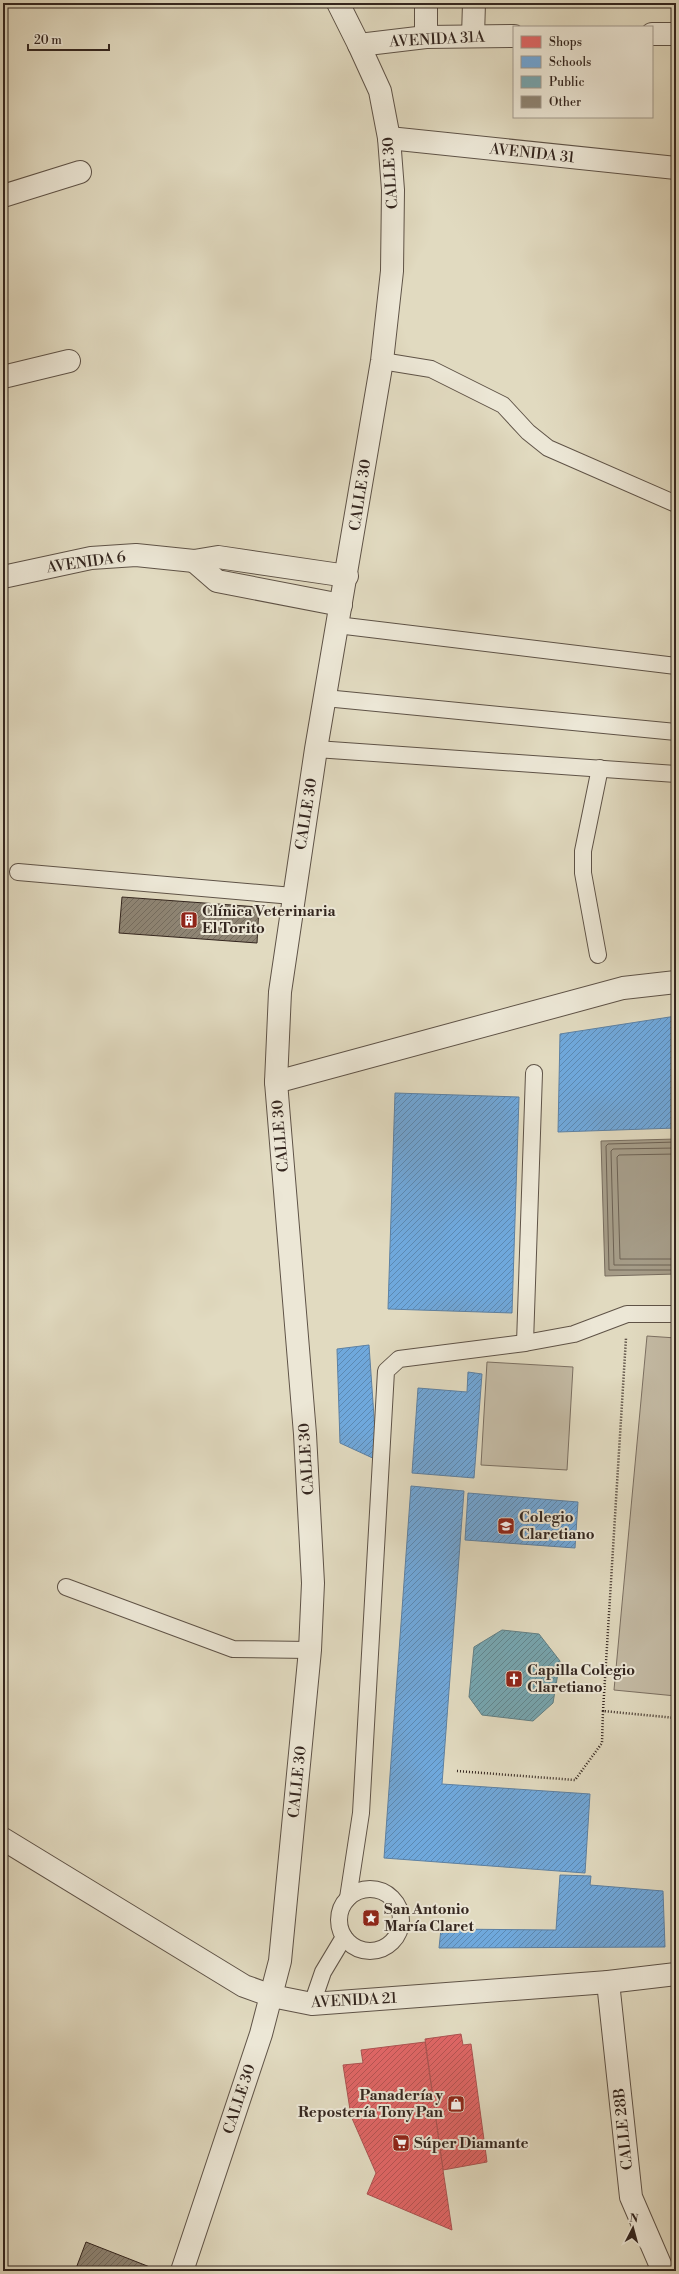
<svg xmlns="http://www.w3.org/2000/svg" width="679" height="2274" viewBox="0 0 679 2274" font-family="'Libre Bodoni',serif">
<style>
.pitch{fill:#c4bba5;stroke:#7c7062}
.water{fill:#a69d89;stroke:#786d5f}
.shops{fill:url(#shops-hatch);stroke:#ac5351}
.schools{fill:url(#schools-hatch);stroke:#5d81a3}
.public{fill:url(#public-hatch);stroke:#627f84}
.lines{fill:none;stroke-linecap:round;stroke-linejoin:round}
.shore{stroke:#6d6254;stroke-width:1}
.building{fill:url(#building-hatch);stroke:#34261f}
.service-casing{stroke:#5f5347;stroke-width:18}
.minor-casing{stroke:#5f5347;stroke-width:24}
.path{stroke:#34261f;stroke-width:2.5;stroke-dasharray:1 2;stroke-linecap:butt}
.service{stroke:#ece7d6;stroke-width:16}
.minor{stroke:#ece7d6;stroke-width:22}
.labels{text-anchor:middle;stroke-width:4;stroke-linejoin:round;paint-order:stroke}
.street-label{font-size:15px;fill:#34261f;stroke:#ece7d6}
.poi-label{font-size:15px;font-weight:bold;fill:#34261f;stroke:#ece7d6;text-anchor:start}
</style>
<defs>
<pattern id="shops-hatch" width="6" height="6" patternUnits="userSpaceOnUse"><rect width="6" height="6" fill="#e06666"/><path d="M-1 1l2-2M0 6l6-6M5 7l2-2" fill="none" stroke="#b65453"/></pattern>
<pattern id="schools-hatch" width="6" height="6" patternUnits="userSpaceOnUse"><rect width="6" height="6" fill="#6fa8dc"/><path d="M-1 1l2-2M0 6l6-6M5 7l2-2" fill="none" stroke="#5c89b2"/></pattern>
<pattern id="public-hatch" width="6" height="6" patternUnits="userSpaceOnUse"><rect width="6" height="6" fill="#76a5af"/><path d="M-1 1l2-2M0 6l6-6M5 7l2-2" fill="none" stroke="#62868e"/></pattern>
<pattern id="building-hatch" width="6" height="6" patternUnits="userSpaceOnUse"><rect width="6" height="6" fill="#8e8473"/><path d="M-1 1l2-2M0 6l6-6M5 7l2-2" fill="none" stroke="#756c5e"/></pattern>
</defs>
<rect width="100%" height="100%" fill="#e1dac0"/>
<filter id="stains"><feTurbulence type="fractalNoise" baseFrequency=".005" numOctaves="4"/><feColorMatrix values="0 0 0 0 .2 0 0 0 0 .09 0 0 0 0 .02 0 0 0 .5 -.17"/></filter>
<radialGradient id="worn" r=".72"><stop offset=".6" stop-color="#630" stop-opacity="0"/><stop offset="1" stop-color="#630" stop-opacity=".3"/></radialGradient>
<g class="pitch">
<path d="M 647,1336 L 676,1338 L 676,1696 L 614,1690 Z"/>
<path d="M 487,1362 L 573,1367 L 567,1470 L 481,1465 Z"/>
</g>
<path class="water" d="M 676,1139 L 676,1274 L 605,1276 L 601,1141 Z"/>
<g class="shops">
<path d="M 461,2034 L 463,2045 L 471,2044 L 487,2162 L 443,2170 L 425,2039 Z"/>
<path d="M 425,2042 L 443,2170 L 452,2230 L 367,2194 L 376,2173 L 351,2116 L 343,2065 L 363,2063 L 361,2050 Z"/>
</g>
<g class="schools">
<path d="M 676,1016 L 676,1128 L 558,1132 L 560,1034 Z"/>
<path d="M 395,1093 L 519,1097 L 512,1313 L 388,1309 Z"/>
<path d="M 369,1345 L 377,1460 L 340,1443 L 337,1349 Z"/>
<path d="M 468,1372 L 482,1374 L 474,1478 L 412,1473 L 418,1388 L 467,1392 Z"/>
<path d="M 411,1486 L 464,1491 L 442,1784 L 590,1794 L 585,1873 L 384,1858 Z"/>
<path d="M 468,1493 L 578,1502 L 575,1548 L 465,1540 Z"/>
<path d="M 560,1875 L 591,1876 L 590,1885 L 663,1891 L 665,1947 L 439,1948 L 441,1929 L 556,1930 Z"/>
</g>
<path class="public" d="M 502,1630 L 539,1634 L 560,1661 L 553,1703 L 533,1721 L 482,1715 L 469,1697 L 474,1647 Z"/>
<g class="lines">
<g class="shore">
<path d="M 676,1142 L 608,1144 L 606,1146 L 609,1270 L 676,1270"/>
<path d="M 676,1148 L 613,1149 L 611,1151 L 614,1265 L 676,1265"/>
<path d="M 676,1154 L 619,1155 L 617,1157 L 620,1259 L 676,1259"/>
</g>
</g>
<g class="building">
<path d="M 122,897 L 259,907 L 257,943 L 119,933 Z"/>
<path d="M 86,2242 L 155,2269 L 154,2271 L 75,2271 Z"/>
</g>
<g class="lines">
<defs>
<g id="service">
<path d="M 382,361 L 431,369 L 503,405 L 528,432 L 548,448 L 676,504"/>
<path d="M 337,625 L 676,666"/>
<path d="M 325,698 L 676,732"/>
<path d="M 316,749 L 676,774"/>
<path d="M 18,872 L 293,896"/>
<path d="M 598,955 L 583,873 L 583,851 L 600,768"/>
<path d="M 525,1343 L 534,1073"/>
<path d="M 66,1587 L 233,1649 L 310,1650"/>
<circle cx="370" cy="1920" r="31"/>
<path d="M 348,1898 L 361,1813 L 386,1371 L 399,1359 L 525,1343 L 574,1334 L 627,1314 L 676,1314"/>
<path d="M 312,2004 L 323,1972 L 344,1937"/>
</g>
<g id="minor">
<path d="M 652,34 L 676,34"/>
<path d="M 473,36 L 474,3"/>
<path d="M 426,37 L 426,3"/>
<path d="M 359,45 L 426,37 L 514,36"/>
<path d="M 389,138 L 676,168"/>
<path d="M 3,196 L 80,172"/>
<path d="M 3,377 L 69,361"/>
<path d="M 194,561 L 217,581 L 341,605"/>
<path d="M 3,577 L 91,558 L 136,555 L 194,561 L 218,557 L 347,576"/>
<path d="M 276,1082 L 623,988 L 676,982"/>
<path d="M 3,1839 L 244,1986 L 272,1996 L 312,2004 L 608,1982 L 676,1974"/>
<path d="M 608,1982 L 631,2197 L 663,2271"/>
<path d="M 182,2271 L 261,2034 L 280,1961 L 310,1650 L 313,1583 L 305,1434 L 276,1082 L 280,992 L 316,749 L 382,361 L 392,271 L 393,190 L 389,138 L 380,91 L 359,45 L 338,3"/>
</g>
</defs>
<use href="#service" class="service-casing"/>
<use href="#minor" class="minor-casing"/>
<g class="path">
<path d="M 603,1711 L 626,1338"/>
<path d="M 457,1771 L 575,1780 L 602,1743 L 603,1711 L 676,1718"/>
</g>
<use href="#service" class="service"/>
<use href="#minor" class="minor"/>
</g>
<defs>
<symbol id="building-square" viewBox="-11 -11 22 22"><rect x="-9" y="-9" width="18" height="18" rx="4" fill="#8f2418" stroke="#ece7d6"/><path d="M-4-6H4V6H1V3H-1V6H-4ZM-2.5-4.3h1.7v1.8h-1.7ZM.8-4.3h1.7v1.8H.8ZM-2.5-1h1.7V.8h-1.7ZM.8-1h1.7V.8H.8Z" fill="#fff"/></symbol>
<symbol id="school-square" viewBox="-11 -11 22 22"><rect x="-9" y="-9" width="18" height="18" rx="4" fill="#8f2418" stroke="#ece7d6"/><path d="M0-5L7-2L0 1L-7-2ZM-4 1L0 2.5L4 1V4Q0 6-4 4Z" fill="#fff"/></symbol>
<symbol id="church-square" viewBox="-11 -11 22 22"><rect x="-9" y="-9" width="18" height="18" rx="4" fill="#8f2418" stroke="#ece7d6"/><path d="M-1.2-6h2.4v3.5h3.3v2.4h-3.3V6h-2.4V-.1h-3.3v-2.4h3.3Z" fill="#fff"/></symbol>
<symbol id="sight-square" viewBox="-11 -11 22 22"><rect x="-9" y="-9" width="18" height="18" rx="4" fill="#8f2418" stroke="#ece7d6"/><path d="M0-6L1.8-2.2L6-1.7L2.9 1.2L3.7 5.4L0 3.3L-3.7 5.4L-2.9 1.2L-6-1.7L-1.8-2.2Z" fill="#fff"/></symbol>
<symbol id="shop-square" viewBox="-11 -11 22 22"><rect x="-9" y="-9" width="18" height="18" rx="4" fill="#8f2418" stroke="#ece7d6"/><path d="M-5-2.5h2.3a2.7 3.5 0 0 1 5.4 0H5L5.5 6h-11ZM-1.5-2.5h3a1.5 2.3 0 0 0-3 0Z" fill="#fff"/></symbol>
<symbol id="supermarket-square" viewBox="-11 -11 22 22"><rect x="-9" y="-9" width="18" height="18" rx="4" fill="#8f2418" stroke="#ece7d6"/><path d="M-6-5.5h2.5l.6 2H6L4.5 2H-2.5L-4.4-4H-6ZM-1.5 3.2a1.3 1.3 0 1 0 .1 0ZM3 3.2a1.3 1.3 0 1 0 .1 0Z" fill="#fff"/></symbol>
</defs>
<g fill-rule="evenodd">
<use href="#building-square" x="179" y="910" width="20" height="20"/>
<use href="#school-square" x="496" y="1516" width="20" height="20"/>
<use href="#church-square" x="504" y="1669" width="20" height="20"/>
<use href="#sight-square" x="361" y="1908" width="20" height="20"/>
<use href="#shop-square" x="446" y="2094" width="20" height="20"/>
<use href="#supermarket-square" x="391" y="2133" width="20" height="20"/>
</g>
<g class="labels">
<g class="street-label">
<text transform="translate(437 39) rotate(-3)" y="5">AVENIDA 31A</text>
<text transform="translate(532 153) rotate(6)" y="5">AVENIDA 31</text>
<text transform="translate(390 173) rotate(-94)" y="5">CALLE 30</text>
<text transform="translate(360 495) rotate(-81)" y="5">CALLE 30</text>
<text transform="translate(86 562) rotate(-8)" y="5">AVENIDA 6</text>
<text transform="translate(306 814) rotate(-81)" y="5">CALLE 30</text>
<text transform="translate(280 1136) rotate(-95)" y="5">CALLE 30</text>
<text transform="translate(306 1459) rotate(-94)" y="5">CALLE 30</text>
<text transform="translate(297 1782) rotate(-84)" y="5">CALLE 30</text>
<text transform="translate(354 2000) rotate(-3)" y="5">AVENIDA 21</text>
<text transform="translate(239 2099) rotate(-72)" y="5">CALLE 30</text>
<text transform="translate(623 2129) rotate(-96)" y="5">CALLE 28B</text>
</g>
<g class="poi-label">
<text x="202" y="916">Clínica Veterinaria<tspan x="202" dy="17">El Torito</tspan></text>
<text x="519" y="1522">Colegio<tspan x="519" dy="17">Claretiano</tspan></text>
<text x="527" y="1675">Capilla Colegio<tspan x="527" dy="17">Claretiano</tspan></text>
<text x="384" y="1914">San Antonio<tspan x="384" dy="17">María Claret</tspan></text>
<text x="443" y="2100" text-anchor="end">Panadería y<tspan x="443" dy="17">Repostería Tony Pan</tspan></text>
<text x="414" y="2148">Súper Diamante</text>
</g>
</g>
<rect width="679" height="2274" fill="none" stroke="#e1dac0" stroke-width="16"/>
<rect x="4" y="4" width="671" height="2266" fill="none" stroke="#34261f" stroke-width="2"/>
<rect x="8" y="8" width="663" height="2258" fill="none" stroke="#34261f"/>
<rect x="513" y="26" width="140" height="92" fill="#ece7d6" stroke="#a29a8d"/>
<rect x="521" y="36" width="20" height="12" fill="#e06666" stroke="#a29a8d"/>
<text x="549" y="46" font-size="12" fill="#34261f">Shops</text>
<rect x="521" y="56" width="20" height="12" fill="#6fa8dc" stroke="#a29a8d"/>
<text x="549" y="66" font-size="12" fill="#34261f">Schools</text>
<rect x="521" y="76" width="20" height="12" fill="#76a5af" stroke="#a29a8d"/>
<text x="549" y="86" font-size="12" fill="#34261f">Public</text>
<rect x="521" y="96" width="20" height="12" fill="#8e8473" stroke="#a29a8d"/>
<text x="549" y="106" font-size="12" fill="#34261f">Other</text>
<g transform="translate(633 2228) rotate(6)" stroke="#ece7d6" stroke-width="3" paint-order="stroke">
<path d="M0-3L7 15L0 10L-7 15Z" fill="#34261f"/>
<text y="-6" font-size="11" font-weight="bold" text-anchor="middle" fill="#34261f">N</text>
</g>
<path d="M28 44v6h81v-6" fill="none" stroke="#34261f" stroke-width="2"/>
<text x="34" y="44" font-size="12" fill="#34261f" stroke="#ece7d6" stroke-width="3" paint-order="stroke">20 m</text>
<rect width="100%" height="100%" filter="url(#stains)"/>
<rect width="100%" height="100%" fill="url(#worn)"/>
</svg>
